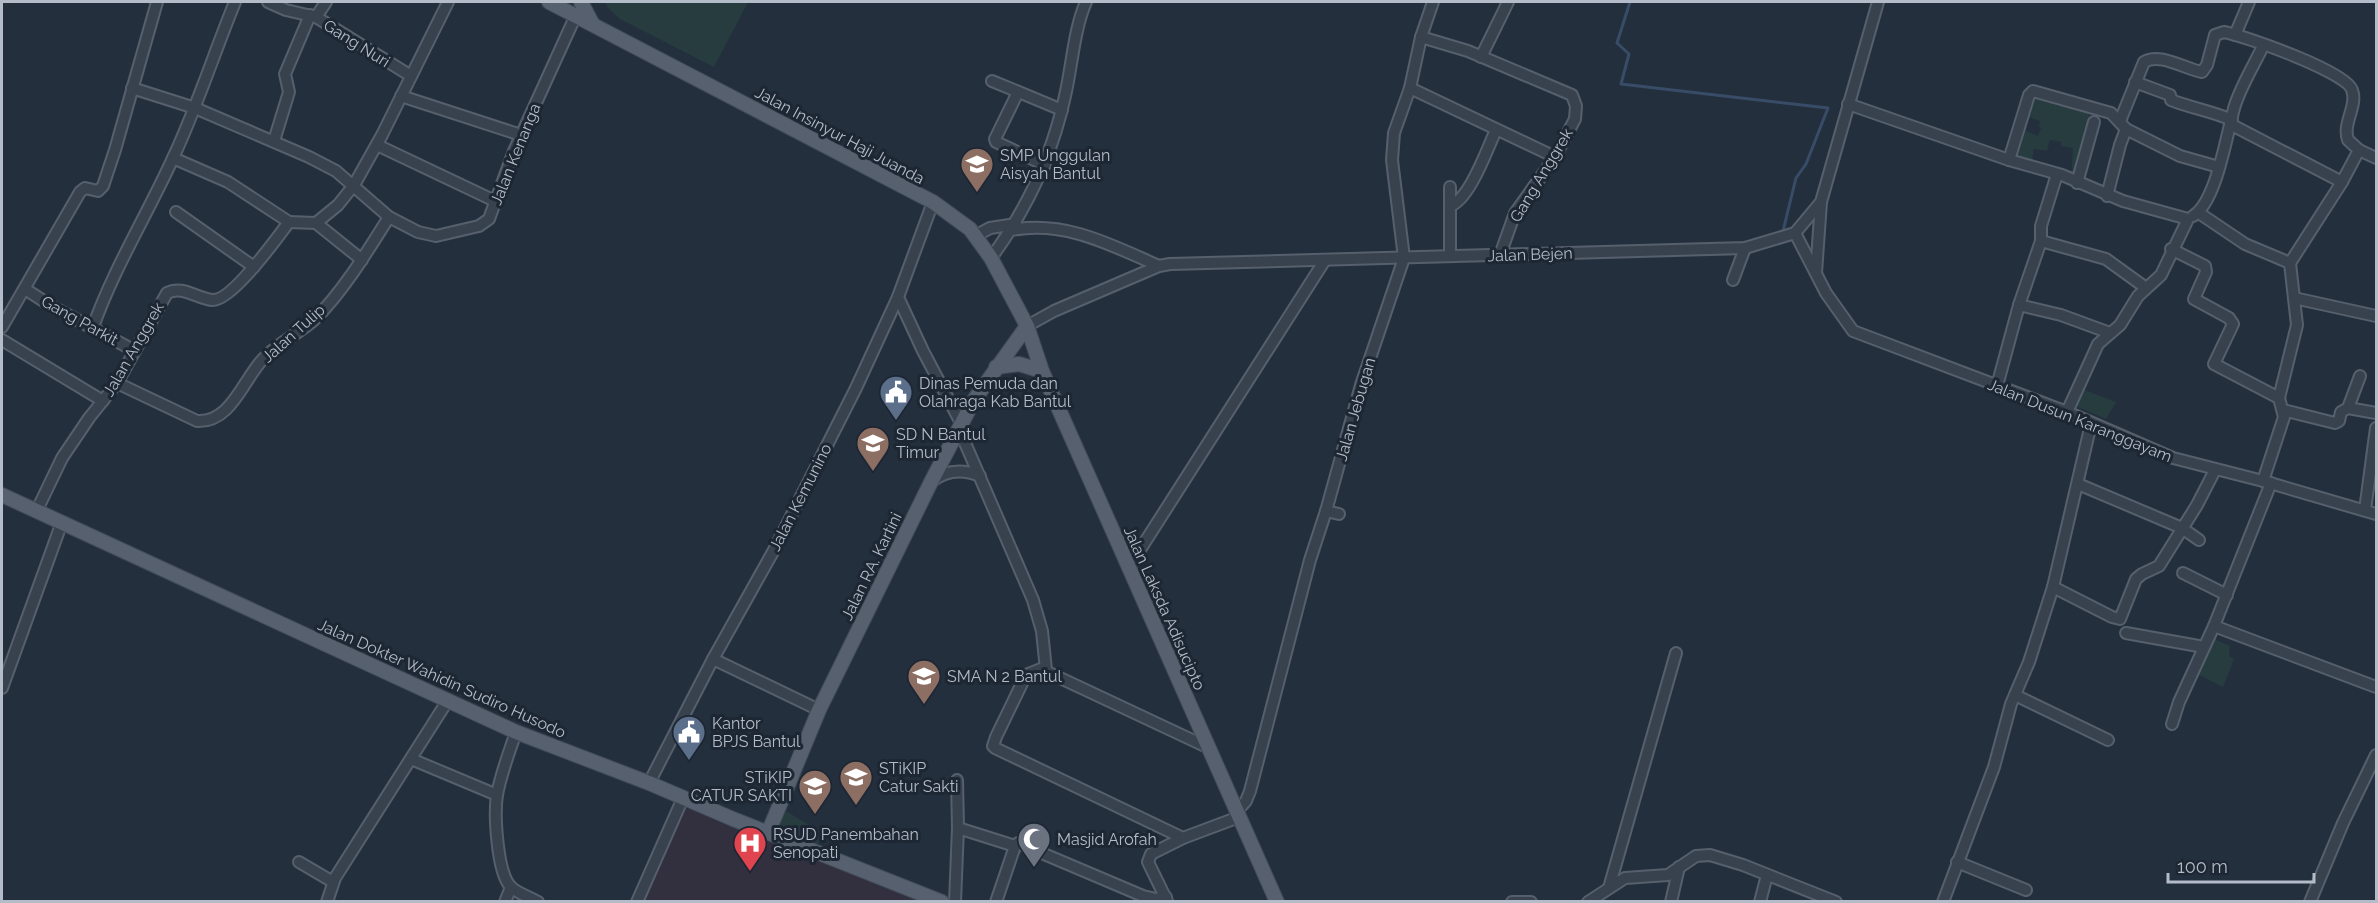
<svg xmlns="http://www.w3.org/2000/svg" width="2378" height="903" viewBox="0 0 2378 903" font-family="Raleway,sans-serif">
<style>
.medical{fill:#32303f}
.green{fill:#263c3f}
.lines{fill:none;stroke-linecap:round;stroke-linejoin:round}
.stream{stroke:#394c67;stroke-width:3}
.minor-casing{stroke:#565f6c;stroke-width:14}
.major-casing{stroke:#414a57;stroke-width:16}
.minor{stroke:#38414e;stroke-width:10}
.major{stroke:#56606e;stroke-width:14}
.labels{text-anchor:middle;stroke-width:6;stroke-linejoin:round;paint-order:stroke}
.street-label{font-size:16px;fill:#b4bcc9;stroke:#1d2633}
.poi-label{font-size:16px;fill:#b4bcc9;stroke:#1d2633;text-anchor:start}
</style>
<rect width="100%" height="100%" fill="#242f3e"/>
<path class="medical" d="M 681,806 L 774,843 L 925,901 L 636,902 Z"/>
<g class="green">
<path d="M 605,2 L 748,2 L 714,67 L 620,19 L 608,8 Z"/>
<path d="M 2032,94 L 2091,109 L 2074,179 L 2071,178 L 2073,148 L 2061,146 L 2061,142 L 2050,140 L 2047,151 L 2034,149 L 2031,166 L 2012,158 L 2021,129 L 2038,136 L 2041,128 L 2039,126 L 2040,121 L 2026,116 Z"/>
<path d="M 2080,388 L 2116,402 L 2106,419 L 2073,405 Z"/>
<path d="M 2212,638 L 2230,646 L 2229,656 L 2234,659 L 2223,687 L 2195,673 Z"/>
<path d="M 790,769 L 802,774 L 786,811 L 822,833 L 815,853 L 767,833 Z"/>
</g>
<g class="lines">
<path class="stream" d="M 1630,2 L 1617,43 L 1629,54 L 1621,84 L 1828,108 L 1806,164 L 1796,178 L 1783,231"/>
<defs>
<g id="minor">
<path d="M 268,2 L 286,10 L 316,17 L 411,76"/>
<path d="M 316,17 L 326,2"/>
<path d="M 2235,35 L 2249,2"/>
<path d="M 1421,37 L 1468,51 L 1572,95 L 1576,106 L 1575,119 L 1555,157 L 1515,213 L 1500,255"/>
<path d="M 1481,57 L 1508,2"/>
<path d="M 992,81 L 1062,110"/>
<path d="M 2135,82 L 2170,95 L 2171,100 C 2191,108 2211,111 2232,120"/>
<path d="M 132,88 L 195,108 L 309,157 L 336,171 L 389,217 L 418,232 L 436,236 L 479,226 L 489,219 L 514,151 L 576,15"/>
<path d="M 1410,88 L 1555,157"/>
<path d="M 1018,92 L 995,139 L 996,142 L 1045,165"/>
<path d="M 401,96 L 521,135"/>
<path d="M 1848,104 L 2009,160 L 2062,175 L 2123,201 L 2188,219 L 2161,275 L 2138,296 L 2120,325 L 2098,344 L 2067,412"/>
<path d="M 2120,121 L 2144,62 C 2160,52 2185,69 2202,72 L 2207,65 L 2215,35 L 2224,32 C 2245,36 2347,72 2352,90 C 2358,106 2342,123 2348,140 L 2359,150 L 2376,158"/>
<path d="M 2230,124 L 2342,182"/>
<path d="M 274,141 L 289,92 L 285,74 L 310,15"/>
<path d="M 377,145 L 495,201"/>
<path d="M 173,158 L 228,182 L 289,222"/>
<path d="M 2009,160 L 2029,95 L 2033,91 L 2111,113 L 2126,129"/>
<path d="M 2077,183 L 2094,122"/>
<path d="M 2107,196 L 2120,145 L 2126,129 L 2180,156 L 2219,167"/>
<path d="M 1450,206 C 1470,199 1487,149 1496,130"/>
<path d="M 176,212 L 254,267"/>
<path d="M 2199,213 L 2245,244 L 2290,263 L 2297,325 L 2279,398"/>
<path d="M 2193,216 C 2217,202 2227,131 2235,105 C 2242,84 2254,65 2263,46"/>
<path d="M 316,223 L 362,260"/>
<path d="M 1012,230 C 1065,220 1111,245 1159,266"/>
<path d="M 1795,233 L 1826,293 L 1853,331 L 2067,412 L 2173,458 L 2263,481 L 2376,514"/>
<path d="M 975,236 L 990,228 L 1016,224"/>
<path d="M 2041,241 L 2106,259 L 2146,288"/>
<path d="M 2171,249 L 2205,266 L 2206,272 L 2194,299 L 2229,318 L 2233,324 L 2214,364 L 2279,398 L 2284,417 L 2263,481"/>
<path d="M 1450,256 L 1450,187"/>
<path d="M 991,258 C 1027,209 1052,156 1065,96 C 1072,66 1074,29 1086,2"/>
<path d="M 2290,263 L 2342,182 L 2359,150"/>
<path d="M 1816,273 L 1821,202"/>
<path d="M 1733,280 L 1745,248"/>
<path d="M 25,289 L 53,307 L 135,351"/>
<path d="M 898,297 L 923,351 L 961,423"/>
<path d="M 2294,298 L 2376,316"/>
<path d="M 2019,305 L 2061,315 L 2110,333"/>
<path d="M 1027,326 L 1054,311 L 1159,266 L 1170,264 L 1745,248 L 1795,233 L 1821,202 L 1878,2"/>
<path d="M 2,327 L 80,192 L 85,188 L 98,191 L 103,186 L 115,150 L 157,2"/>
<path d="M 93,327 C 114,268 147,215 173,158 C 197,107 214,53 235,2"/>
<path d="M 2,340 L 103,401"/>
<path d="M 117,383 L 197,421 C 231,423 243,380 263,359 C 278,343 298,334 314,320 C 342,293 369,249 389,217"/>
<path d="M 1997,386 L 2019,305 L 2041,241 L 2041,226 L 2057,174"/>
<path d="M 2348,408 L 2360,376"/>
<path d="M 2283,410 L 2335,423 L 2339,421 L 2341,412 L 2348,408 L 2376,413"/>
<path d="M 959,429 L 1033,600 L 1042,631 L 1046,670"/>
<path d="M 931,482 C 946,470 963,469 980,476"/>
<path d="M 2078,484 L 2182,528 L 2199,540"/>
<path d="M 37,510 L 62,458 L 89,418 L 117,383 L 167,293 C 182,285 196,298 212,300 C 231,302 277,238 289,222 L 316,223 L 338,205 L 354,185 L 382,135 L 448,2"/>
<path d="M 2365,510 L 2376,428"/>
<path d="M 1326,511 L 1339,514"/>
<path d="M 1129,567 L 1325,260"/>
<path d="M 2183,573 L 2227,595"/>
<path d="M 2053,587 L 2112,617 L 2120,619 L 2136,579 L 2142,574 L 2159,566 L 2197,505 L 2215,470"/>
<path d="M 2214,626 L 2376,687"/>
<path d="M 2126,633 L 2204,647"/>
<path d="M 713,659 L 819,710"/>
<path d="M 2,688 L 62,522"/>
<path d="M 2015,695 L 2108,740"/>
<path d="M 2172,724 L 2179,702 L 2214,626 L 2271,483"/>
<path d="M 516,732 C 509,753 501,773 497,795 C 494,814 497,871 510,886 C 516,893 530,897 538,902"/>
<path d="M 411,759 L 497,795"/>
<path d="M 649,783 L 713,659 L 774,550 L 856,388 L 898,297 L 933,202"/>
<path d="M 1236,812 L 1246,801 L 1250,791 L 1310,560 L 1326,511 L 1361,385 L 1404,258 L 1392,160 L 1394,133 L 1410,88 L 1421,37 L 1433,2"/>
<path d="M 958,828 L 1015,846"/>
<path d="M 1183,838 L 995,748 L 993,746 L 996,737 L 1026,675 L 1041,669 L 1207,747"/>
<path d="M 299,862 L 333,882"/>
<path d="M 1957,862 L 2026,890"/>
<path d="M 1609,888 L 1676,653"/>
<path d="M 1167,901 L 1148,862 L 1151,854 L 1183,838 L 1239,817"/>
<path d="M 327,902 L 335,878 L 448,700"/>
<path d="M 505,902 L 511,887"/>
<path d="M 637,902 L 683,798"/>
<path d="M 955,902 L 958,828 L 957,780"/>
<path d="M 996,902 L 1015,846 L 1018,843 L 1143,896 L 1156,899 L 1166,897"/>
<path d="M 1512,902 L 1531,902"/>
<path d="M 1588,902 L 1625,878 L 1668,875 L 1696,856 L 1710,855 L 1743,865 L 1836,902"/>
<path d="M 1671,902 L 1679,867"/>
<path d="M 1760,902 L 1767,875"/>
<path d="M 1943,902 L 1994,767 L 2011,704 L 2029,662 L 2053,587 L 2091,424"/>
<path d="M 2310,902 L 2343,823 L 2376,755"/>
</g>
<g id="major">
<path d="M 549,2 L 933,202 L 970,229 L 991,258 L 1027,326 L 1042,371 L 1277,902"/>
<path d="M 581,2 L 592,23"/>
<path d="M 996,367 L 1019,364 L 1042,371"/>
<path d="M 2,495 L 516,732 L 649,783 L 733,819 L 942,902"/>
<path d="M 768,833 L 819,710 L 931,482 L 974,400 L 1027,326"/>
</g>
</defs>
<use href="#minor" class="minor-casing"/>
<use href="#major" class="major-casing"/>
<use href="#minor" class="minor"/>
<use href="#major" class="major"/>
</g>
<defs>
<symbol id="school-pin" viewBox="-11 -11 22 30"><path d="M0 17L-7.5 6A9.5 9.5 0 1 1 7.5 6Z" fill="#8d6e63" stroke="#1d2633"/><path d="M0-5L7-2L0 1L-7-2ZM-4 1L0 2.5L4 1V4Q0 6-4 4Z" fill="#fff"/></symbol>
<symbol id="civic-pin" viewBox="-11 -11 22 30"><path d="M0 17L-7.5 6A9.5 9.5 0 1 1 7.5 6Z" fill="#5c6f8a" stroke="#1d2633"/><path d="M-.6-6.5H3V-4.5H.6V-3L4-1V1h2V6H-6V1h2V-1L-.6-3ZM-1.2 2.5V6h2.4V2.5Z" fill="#fff"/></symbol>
<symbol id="university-pin" viewBox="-11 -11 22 30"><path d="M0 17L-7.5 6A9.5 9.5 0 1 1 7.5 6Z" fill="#8d6e63" stroke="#1d2633"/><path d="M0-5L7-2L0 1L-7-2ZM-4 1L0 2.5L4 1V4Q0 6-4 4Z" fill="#fff"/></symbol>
<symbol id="mosque-pin" viewBox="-11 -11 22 30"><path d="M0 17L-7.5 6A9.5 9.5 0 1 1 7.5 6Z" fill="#6b7280" stroke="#1d2633"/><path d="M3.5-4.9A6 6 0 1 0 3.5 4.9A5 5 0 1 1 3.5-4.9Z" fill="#fff"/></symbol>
<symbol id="hospital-pin" viewBox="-11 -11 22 30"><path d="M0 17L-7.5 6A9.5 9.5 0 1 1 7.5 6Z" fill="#e0444e" stroke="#1d2633"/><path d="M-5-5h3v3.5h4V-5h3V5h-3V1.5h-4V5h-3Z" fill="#fff"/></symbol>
</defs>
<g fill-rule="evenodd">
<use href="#school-pin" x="958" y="145" width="38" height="52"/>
<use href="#civic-pin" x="877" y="373" width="38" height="52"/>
<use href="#school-pin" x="854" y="424" width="38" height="52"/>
<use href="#school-pin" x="905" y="657" width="38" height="52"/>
<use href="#civic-pin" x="670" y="713" width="38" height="52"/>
<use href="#university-pin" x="837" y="758" width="38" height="52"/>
<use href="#university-pin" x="796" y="767" width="38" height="52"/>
<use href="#mosque-pin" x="1015" y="820" width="38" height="52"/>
<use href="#hospital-pin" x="731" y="824" width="38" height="52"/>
</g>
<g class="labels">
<g class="street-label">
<text transform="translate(357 43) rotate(32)" y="6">Gang Nuri</text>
<text transform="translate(840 135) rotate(28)" y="6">Jalan Insinyur Haji Juanda</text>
<text transform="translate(515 154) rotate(-68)" y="6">Jalan Kenanga</text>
<text transform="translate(1541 175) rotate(-59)" y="6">Gang Anggrek</text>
<text transform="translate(1530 254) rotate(-2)" y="6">Jalan Bejen</text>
<text transform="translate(80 320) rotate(29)" y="6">Gang Parkit</text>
<text transform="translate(293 333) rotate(-42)" y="6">Jalan Tulip</text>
<text transform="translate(133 349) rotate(-60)" y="6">Jalan Anggrek</text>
<text transform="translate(1355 409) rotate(-74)" y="6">Jalan Jebugan</text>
<text transform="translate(2080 420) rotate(22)" y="6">Jalan Dusun Karanggayam</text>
<text transform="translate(800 497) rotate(-63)" y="6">Jalan Kemunino</text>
<text transform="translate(871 566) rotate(-64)" y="6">Jalan RA. Kartini</text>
<text transform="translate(1165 608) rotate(66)" y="6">Jalan Laksda Adisucipto</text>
<text transform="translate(442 678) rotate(24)" y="6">Jalan Dokter Wahidin Sudiro Husodo</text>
</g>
<g class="poi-label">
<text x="1000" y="161">SMP Unggulan<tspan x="1000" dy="18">Aisyah Bantul</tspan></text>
<text x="919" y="389">Dinas Pemuda dan<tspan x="919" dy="18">Olahraga Kab Bantul</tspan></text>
<text x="896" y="440">SD N Bantul<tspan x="896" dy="18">Timur</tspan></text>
<text x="947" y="682">SMA N 2 Bantul</text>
<text x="712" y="729">Kantor<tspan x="712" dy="18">BPJS Bantul</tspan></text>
<text x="879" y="774">STiKIP<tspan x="879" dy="18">Catur Sakti</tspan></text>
<text x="792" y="783" text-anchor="end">STiKIP<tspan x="792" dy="18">CATUR SAKTI</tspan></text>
<text x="773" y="840">RSUD Panembahan<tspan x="773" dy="18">Senopati</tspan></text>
<text x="1057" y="845">Masjid Arofah</text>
</g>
</g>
<rect width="2378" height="903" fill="none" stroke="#b4bcc9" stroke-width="6"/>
<path d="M2168 873v9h146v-9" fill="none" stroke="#b4bcc9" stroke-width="3"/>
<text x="2177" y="873" font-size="18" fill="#b4bcc9" stroke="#1d2633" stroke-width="4.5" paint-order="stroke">100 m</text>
</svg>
